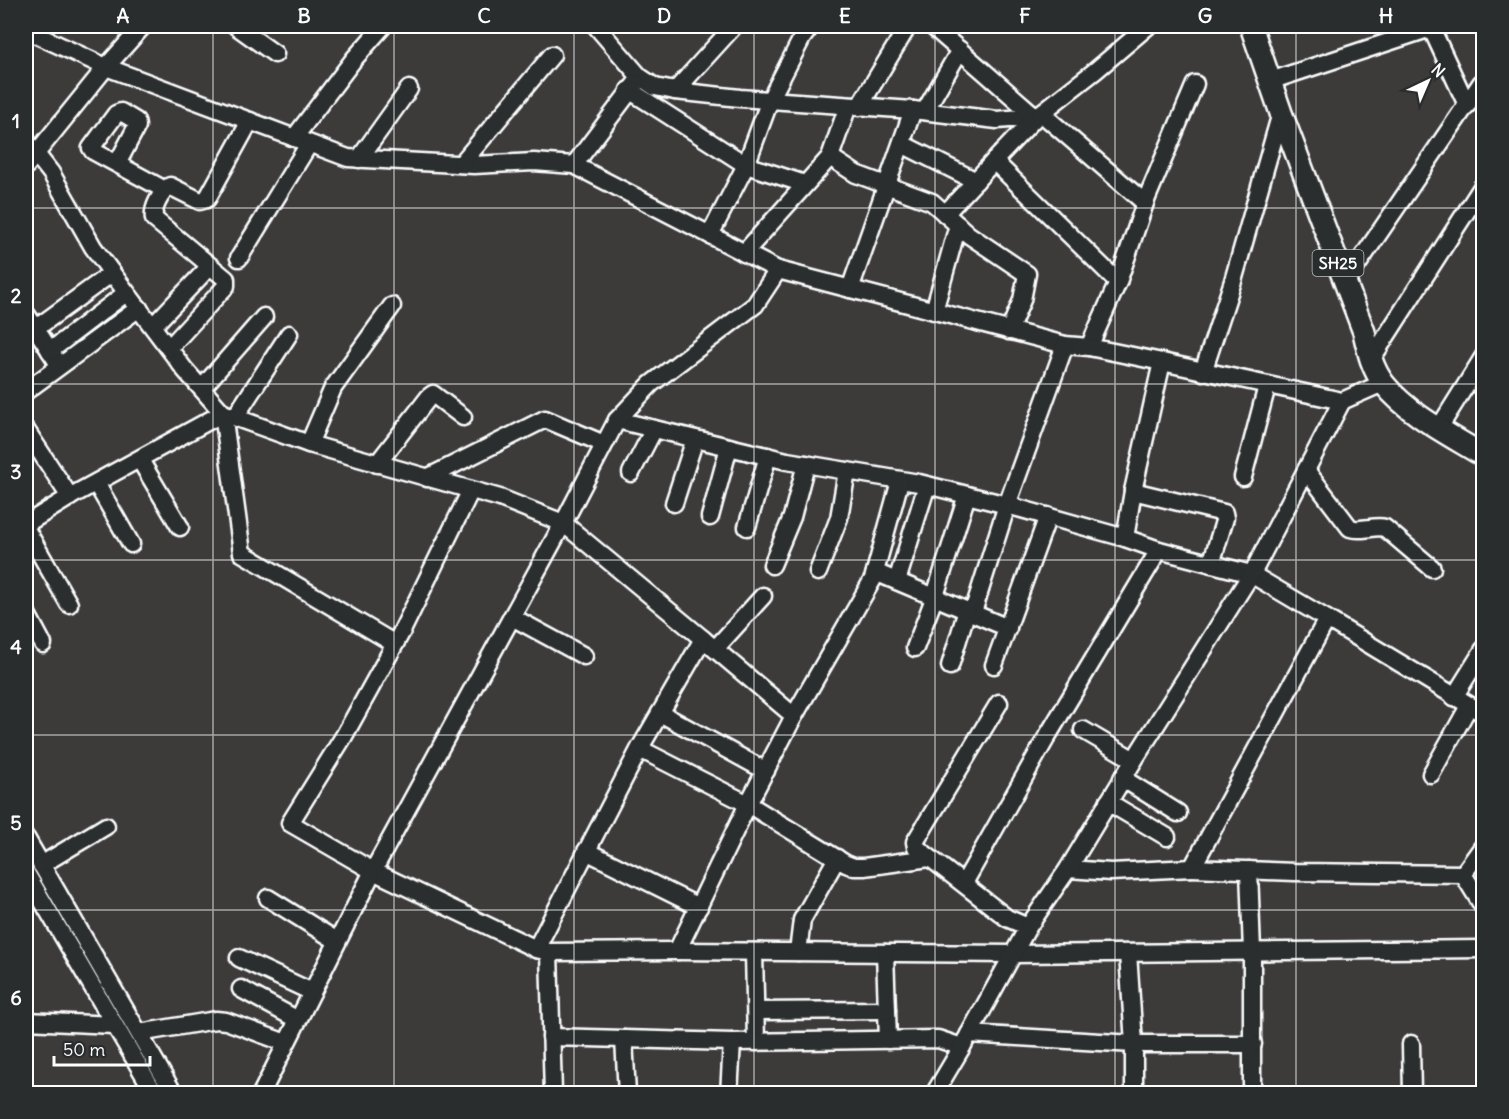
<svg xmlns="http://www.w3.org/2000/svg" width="1509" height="1119" viewBox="0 0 1509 1119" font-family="Delius,sans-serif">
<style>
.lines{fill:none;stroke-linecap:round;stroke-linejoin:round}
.minor-casing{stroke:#fff;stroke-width:21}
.major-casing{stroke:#fff;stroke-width:26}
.minor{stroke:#2a2d2e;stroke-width:16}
.major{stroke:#2a2d2e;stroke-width:21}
.grid{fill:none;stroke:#fff;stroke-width:1.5;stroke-opacity:0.55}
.labels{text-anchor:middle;stroke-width:6;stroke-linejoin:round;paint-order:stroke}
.shield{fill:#2a2d2e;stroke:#bfc0c0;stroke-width:1.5}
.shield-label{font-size:16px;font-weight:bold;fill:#fff}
.neatline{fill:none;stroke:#fff;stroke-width:2}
.grid-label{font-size:20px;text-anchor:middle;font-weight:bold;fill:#fff}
</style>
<rect width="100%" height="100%" fill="#3d3a3a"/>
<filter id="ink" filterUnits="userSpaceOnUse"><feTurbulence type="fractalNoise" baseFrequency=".0167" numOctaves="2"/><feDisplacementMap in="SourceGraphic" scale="12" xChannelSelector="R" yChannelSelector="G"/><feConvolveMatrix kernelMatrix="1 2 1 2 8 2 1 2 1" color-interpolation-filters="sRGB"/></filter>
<g filter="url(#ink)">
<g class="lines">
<defs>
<g id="minor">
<path d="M 236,26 L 275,54"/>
<path d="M 596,26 L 640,77 L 655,87 L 675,91 L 740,98 L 913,110 L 997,120 L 1036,117 L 1095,71 L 1148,26"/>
<path d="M 932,26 L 1036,117 L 994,161 L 1118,282 L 1089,347"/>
<path d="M 26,30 L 106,67 L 348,158 L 474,165 L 534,162 L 574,165 L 778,270 L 1065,345 L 1089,347 L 1162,362 L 1342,401 L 1383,383"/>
<path d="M 1270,81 L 1428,29 L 1434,34 L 1467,105"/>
<path d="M 629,90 L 746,165 L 805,184"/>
<path d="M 675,91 L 734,26"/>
<path d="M 859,107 L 908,26"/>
<path d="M 925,111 L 960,50"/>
<path d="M 1041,113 L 1145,203 L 1118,282"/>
<path d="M 294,138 L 354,59 L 383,26"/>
<path d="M 26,141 L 51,173 L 93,247 L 112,273 L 185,370 L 223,413 L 309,444 L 500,498 L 563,523 L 703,639 L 641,746 L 536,949"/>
<path d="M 902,144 L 976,181"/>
<path d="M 830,157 L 848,106"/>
<path d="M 359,159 L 409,89"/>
<path d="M 117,164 L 137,126 L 136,121 L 121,112 L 116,114 L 91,148 L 93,151 L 165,190"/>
<path d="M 461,164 L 552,55"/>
<path d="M 574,165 L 636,83"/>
<path d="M 26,166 L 106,67 L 143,26"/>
<path d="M 1144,205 L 1195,84"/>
<path d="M 945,214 L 994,161"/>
<path d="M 710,235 L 746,165 L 770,100 L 802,38 L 811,26"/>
<path d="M 744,253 L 830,157 L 856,174 L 932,202 L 969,235 L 1027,274 L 1022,300 L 1009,331"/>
<path d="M 239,258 L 309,144"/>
<path d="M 1345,283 L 1484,79"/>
<path d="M 850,289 L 913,110"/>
<path d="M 934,311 L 958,225"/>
<path d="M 27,315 L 56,360"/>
<path d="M 153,326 L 210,266"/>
<path d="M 35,329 L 112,273"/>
<path d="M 169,348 L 226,286 L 226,279 L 154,219 C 152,208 161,192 170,186 L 200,201 L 207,199 L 250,121"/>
<path d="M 50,351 L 126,293"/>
<path d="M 1371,360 L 1484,184"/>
<path d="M 1203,372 L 1233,281 L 1281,113"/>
<path d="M 202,388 L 264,317"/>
<path d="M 26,391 L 139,308"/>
<path d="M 235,417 L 289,334"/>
<path d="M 617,420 L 787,461 L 919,483 L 1007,505 L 1125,538 L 1159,550 L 1251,574 L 1327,619 L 1192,868 L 1111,872 L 1068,869"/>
<path d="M 1439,428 L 1484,356"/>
<path d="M 26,430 L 70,497"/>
<path d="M 309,444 L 333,388 L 392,306"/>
<path d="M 140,460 L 180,527"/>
<path d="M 377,464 L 429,397 L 433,394 L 463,417"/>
<path d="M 1306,470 L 1350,528 C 1361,532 1374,525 1385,528 L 1432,568"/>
<path d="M 631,473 L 654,429"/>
<path d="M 1243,477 L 1267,386"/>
<path d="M 427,478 L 545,419 L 604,444"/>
<path d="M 96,483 L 131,544"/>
<path d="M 471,490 L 401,633 L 344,736 L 290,823 L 373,871 L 536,949 L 549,952 L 677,951 L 1013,954 L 1484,949"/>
<path d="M 1133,491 L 1224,513 L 1225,518 L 1211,564"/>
<path d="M 674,503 L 695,439"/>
<path d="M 710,517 L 729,447"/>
<path d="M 26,524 L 73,495 L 223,413 L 242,553 L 395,644"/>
<path d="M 747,527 L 768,456"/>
<path d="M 26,529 L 69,604"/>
<path d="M 1125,538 L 1133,491 L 1162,362"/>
<path d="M 772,565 L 792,517 L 806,464"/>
<path d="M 818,572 L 839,518 L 847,471"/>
<path d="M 875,572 L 1008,628"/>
<path d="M 897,581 L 927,485"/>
<path d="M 26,612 L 43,644"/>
<path d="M 973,612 L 1007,505 L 1065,345"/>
<path d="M 512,617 L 584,656"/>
<path d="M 1327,619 L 1484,714"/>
<path d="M 703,639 L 794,716"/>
<path d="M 915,648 L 935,596 L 967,495"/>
<path d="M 715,649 L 763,596"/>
<path d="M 994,665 L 1048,516"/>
<path d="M 950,666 L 967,610"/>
<path d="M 1454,697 L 1484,649"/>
<path d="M 999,703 L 915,842 L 916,847 L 1007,918 L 1028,927"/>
<path d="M 660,713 L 766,771"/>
<path d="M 1083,730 L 1134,760"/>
<path d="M 640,749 L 748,804 L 846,864 L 854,867 L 864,867 L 929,858"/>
<path d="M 1431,774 L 1469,706"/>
<path d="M 1122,778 L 1178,813"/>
<path d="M 1108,802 L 1167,837"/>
<path d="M 26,838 L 174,1094"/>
<path d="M 586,851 L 699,907"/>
<path d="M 41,865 L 106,826"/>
<path d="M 1192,868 L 1295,872 L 1463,874 L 1484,908"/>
<path d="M 1249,870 L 1252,952 L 1252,1094"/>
<path d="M 26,873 L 155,1094"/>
<path d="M 1463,874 L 1484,845"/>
<path d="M 964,883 L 1048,735 L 1159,550"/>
<path d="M 268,898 L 337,941"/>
<path d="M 677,951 L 748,804 L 794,716 L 873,579 L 900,481"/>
<path d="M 549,952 L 553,1094"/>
<path d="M 754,952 L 756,1042"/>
<path d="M 798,952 L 802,920 L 837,858"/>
<path d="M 885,953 L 888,1040"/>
<path d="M 1128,953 L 1134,1044 L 1134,1094"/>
<path d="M 239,958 L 312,992"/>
<path d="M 241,989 L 298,1020"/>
<path d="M 756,1011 L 887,1010"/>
<path d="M 26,1021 L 114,1025"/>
<path d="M 139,1033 L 216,1020 L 226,1021 L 286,1043"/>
<path d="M 969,1034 L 1134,1044 L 1253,1044"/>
<path d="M 551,1037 L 732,1042 L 938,1039 L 962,1047"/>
<path d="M 624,1039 L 627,1094"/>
<path d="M 1411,1044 L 1412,1094"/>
<path d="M 261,1094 L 373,871 L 567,516 L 617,420 L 651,384 L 755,305 L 778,270"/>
<path d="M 729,1094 L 732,1042"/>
<path d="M 934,1094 L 962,1047 L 1028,927 L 1068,869 L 1134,760 L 1255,568 L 1342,401"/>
</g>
<path id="major" d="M 1251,26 L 1281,113 L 1364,332 C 1368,350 1372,369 1384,384 C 1409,415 1450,435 1484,456"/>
</defs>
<use href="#minor" class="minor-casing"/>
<use href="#major" class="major-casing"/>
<use href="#minor" class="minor"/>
<use href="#major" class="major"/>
</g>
</g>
<path class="grid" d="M 213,26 L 213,1094M 394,26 L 394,1094M 574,26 L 574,1094M 754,26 L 754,1094M 935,26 L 935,1094M 1115,26 L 1115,1094M 1296,26 L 1296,1094M 26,208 L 1484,208M 26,384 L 1484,384M 26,560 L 1484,560M 26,735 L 1484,735M 26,910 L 1484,910"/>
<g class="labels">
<rect class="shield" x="1312.5" y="250" width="51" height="26" rx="4.5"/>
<g class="shield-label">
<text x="1338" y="269">SH25</text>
</g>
</g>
<rect width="1509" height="1119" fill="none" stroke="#2a2d2e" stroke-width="66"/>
<g transform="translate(1428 81) rotate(44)" stroke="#2a2d2e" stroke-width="4.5" paint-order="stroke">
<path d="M0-4.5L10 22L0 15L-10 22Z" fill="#ffffff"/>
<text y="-9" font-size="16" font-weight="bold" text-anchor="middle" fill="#ffffff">N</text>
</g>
<path d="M54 1056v9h96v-9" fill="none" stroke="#ffffff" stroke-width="3"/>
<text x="63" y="1056" font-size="18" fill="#ffffff" stroke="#2a2d2e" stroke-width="4.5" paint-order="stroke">50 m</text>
<rect x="33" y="33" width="1443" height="1053" class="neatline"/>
<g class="grid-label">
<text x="123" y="23">A</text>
<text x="304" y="23">B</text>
<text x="484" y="23">C</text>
<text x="664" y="23">D</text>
<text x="845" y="23">E</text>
<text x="1025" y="23">F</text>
<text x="1205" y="23">G</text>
<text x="1386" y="23">H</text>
<text x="16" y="128">1</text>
<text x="16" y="303">2</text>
<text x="16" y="479">3</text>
<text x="16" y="654">4</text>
<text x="16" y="830">5</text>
<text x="16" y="1005">6</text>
</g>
</svg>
